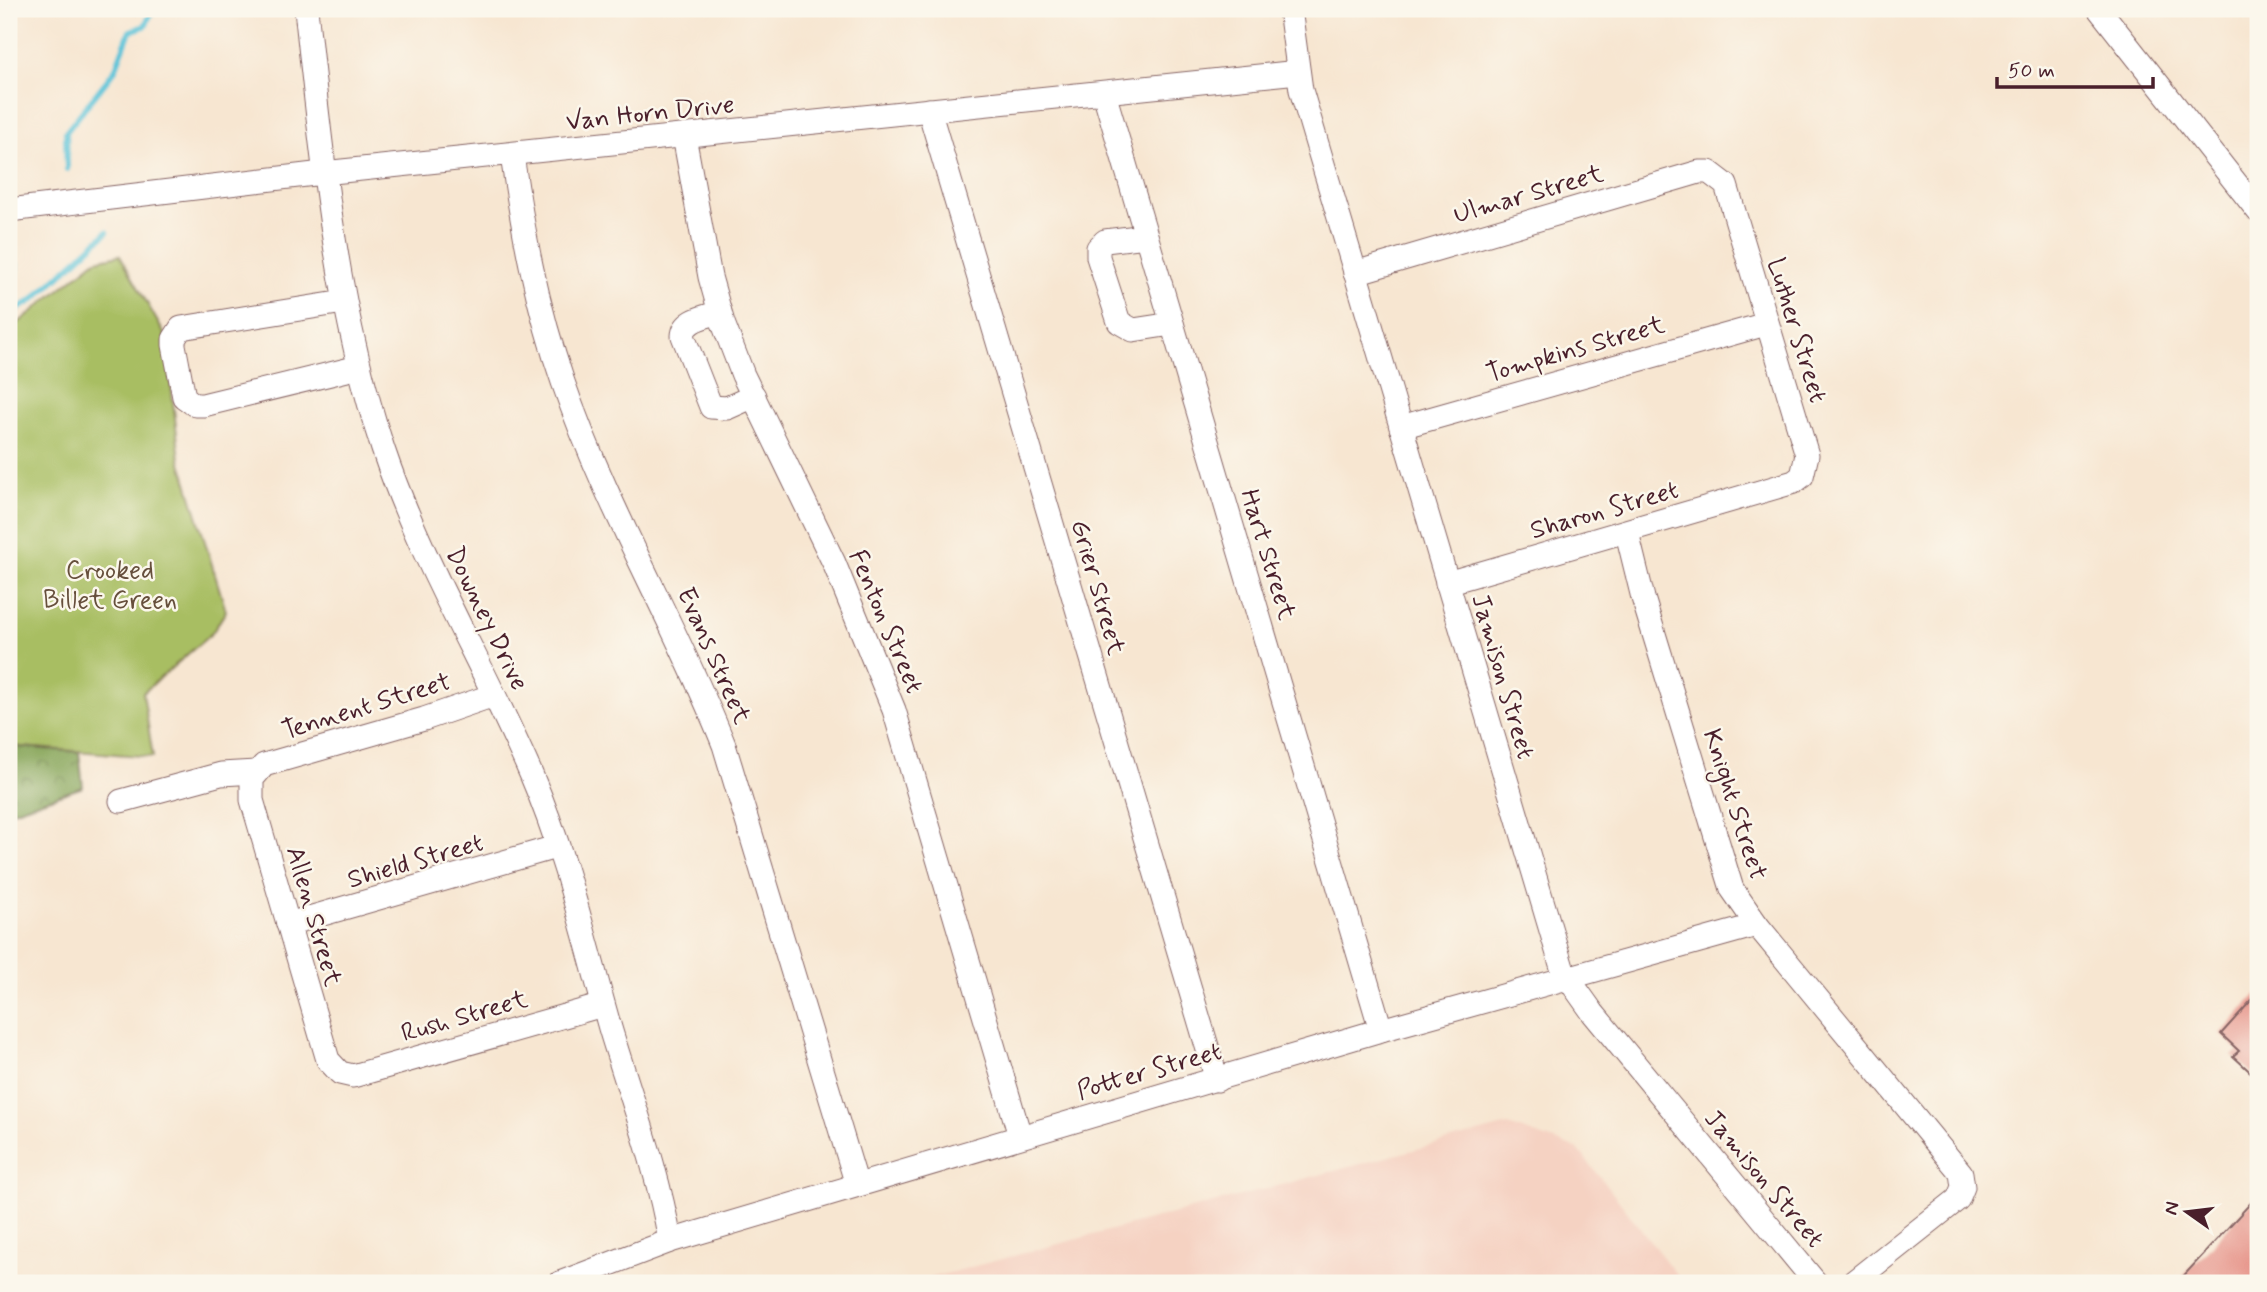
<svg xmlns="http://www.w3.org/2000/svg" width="2267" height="1292" viewBox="0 0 2267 1292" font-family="Mynerve,sans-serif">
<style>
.built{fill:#f5d2c2}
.green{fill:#a8be62;stroke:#796e46;stroke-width:2}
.forest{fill:url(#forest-crowns);stroke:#686242;stroke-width:2}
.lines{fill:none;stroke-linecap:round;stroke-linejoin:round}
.stream{stroke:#5bc3d8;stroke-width:6}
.building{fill:#e69388}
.minor-casing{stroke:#876565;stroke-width:25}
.minor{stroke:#fff;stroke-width:23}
.labels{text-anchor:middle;stroke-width:5;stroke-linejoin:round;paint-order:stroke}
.street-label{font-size:26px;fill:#4a1f2b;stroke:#fbf7ec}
.park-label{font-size:26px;fill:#664f3c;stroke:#fbf7ec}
</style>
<defs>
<pattern id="forest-crowns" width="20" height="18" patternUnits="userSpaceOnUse" patternTransform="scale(1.75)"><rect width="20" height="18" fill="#86a558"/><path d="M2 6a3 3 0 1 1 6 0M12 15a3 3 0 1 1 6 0" fill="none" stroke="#708649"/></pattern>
</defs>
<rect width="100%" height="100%" fill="#fbf7ec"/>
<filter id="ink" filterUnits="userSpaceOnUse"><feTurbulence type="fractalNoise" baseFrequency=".0143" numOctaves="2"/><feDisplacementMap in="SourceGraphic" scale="14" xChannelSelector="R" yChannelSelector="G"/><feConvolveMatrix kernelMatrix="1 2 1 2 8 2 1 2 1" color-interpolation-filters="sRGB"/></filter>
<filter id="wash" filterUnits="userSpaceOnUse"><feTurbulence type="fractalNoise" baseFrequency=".00686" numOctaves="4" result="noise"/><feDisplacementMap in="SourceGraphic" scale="28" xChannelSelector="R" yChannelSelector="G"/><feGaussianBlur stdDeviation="1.57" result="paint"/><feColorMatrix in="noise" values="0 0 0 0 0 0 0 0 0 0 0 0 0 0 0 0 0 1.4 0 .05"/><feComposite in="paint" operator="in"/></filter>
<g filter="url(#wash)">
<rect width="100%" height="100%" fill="#f7e6d1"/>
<path class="built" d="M 1508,1125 L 1578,1149 L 1683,1283 L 911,1283 Z"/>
<path class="green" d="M 120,255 L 165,335 L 180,459 L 226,611 L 212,633 L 143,693 L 153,757 L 9,746 L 9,335 L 17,324 L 96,260 Z"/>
<path class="forest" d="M 9,746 L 79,752 L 83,787 L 9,812 Z"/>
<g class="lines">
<g class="stream">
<path d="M 67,169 L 66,132 L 115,70 L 130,31 L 145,26 L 153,9"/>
<path d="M 9,314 L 33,300 L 107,232"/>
<path d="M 9,315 L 16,265"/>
</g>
</g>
<g id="blocks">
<g class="building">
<path d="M 2258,993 L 2258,1079 L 2233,1056 L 2239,1051 L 2221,1034 Z"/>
<path d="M 2258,1195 L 2258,1283 L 2177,1283 Z"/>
</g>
</g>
</g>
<g filter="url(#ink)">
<use href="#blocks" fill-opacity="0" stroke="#876565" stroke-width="2"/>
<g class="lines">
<defs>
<g id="minor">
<path d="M 306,9 C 322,158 336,306 383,449 C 421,562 484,665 531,774 C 566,855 586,944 610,1028 C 631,1098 658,1169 670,1241"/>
<path d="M 1290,9 L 1301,90 L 1563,971 L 1593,1013 L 1816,1283"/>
<path d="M 2099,9 L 2258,211"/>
<path d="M 1104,93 L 1381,1030"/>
<path d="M 929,110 L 1217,1080"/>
<path d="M 684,136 L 710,277 L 723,323 L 743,375 L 834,563 L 894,710 L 1020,1136"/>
<path d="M 512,155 C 523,232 537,307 563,382 C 606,507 675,622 724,745 L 857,1185"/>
<path d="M 9,210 L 323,173 L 1298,72"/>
<path d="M 1146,236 L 1105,241 L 1098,248 L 1098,257 L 1119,322 L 1133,330 L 1172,324"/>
<path d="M 1355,273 L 1699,172 L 1709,172 L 1726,185 L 1807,455 L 1802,476 L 1794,482 L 1447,583"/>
<path d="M 344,302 L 181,328 L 174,339 L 174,345 L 184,397 L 195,405 L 203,405 L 359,367"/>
<path d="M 720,312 C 706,317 684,319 683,336 L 711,407 L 727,408 L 754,396"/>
<path d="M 1401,427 L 1766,324"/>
<path d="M 1627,533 L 1643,598 L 1732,889 L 1757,925 L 1961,1173 L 1963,1187 L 1958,1199 L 1852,1283"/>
<path d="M 494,695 L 424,719 L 264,765 L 252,779 L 252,800 L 328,1060 L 340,1073 L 353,1076 L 603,1005"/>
<path d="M 121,801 L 221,774 L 256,772"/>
<path d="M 288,924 L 556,847"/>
<path d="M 560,1283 L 670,1241 L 1381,1030 L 1757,925"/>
</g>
</defs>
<use href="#minor" class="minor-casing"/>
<use href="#minor" class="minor"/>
</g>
</g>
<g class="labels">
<g class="street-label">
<text transform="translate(650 112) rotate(-6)" y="9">Van Horn Drive</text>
<text transform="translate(1528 193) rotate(-16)" y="9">Ulmar Street</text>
<text transform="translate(1798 330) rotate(73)" y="9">Luther Street</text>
<text transform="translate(1575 348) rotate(-16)" y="9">Tompkins Street</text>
<text transform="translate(1604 509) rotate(-16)" y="9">Sharon Street</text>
<text transform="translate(1269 554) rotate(73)" y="9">Hart Street</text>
<text transform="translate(1099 587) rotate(74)" y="9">Grier Street</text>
<text transform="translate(488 618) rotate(64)" y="9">Downey Drive</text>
<text transform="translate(887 621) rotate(67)" y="9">Fenton Street</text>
<text transform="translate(715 655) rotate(66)" y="9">Evans Street</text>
<text transform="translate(1504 676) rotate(74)" y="9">Jamison Street</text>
<text transform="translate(366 705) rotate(-17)" y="9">Tennent Street</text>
<text transform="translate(1736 804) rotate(72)" y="9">Knight Street</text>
<text transform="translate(415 860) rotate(-16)" y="9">Shield Street</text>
<text transform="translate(315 916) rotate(74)" y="9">Allen Street</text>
<text transform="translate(464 1015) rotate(-16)" y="9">Rush Street</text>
<text transform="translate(1149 1070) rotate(-16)" y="9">Potter Street</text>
<text transform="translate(1765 1178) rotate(50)" y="9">Jamison Street</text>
</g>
<g class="park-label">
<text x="110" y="578">Crooked<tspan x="110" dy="30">Billet Green</tspan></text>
</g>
</g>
<rect width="2267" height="1292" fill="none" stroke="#fbf7ec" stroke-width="35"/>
<g transform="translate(2187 1212) rotate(284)" stroke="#fbf7ec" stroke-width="5" paint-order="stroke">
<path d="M0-5L12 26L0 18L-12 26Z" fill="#4a1f2b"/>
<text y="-10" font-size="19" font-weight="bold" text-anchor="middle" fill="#4a1f2b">N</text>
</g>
<path d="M1997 77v10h156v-10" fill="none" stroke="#4a1f2b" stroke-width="3.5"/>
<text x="2008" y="77" font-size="21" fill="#4a1f2b" stroke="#fbf7ec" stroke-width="5" paint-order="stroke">50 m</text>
</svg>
